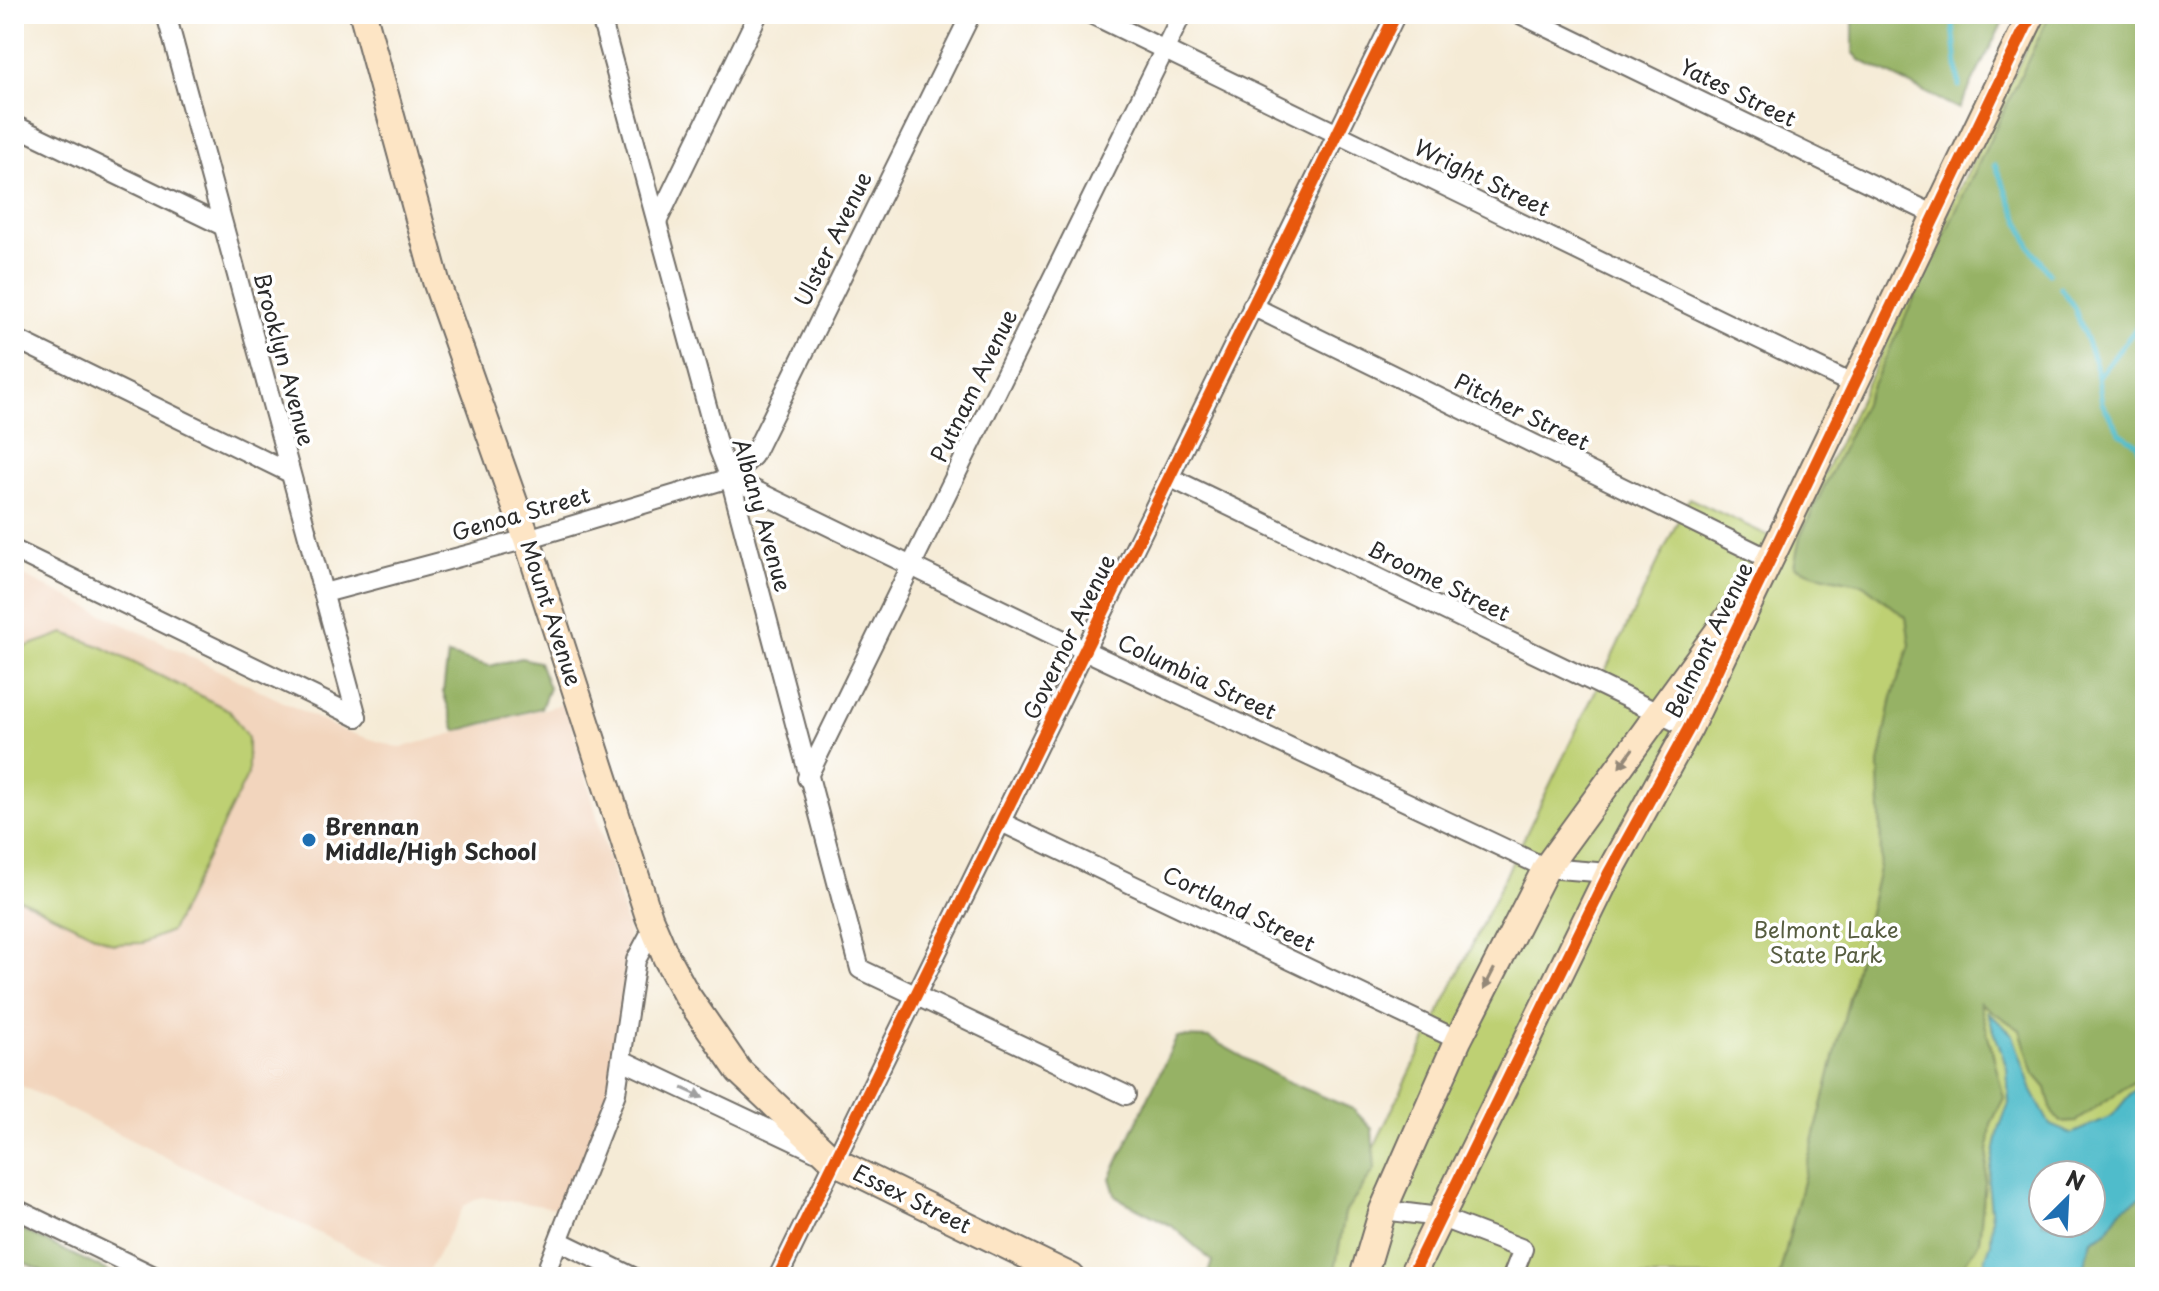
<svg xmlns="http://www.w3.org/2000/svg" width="2159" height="1291" viewBox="0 0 2159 1291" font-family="'Playpen Sans',sans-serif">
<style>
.built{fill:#f2d5bd}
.green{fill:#bed073;stroke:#747e4f;stroke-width:2;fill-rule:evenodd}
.forest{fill:#96b265;stroke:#606e48;stroke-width:2}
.water{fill:#50bccb;stroke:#3e747b;stroke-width:2;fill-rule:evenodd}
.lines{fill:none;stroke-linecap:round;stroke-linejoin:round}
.stream{stroke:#50bccb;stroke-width:5}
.street-casing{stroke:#726e67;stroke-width:22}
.secondary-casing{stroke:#726e67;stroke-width:30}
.street{stroke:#fff;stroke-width:18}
.secondary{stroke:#fde5c5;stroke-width:26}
.cycleway-casing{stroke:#fff;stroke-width:17}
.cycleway{stroke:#e8590c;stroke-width:12}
.oneway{fill:#948878}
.oneway2{fill:#a0a0a0}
.poi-dot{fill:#1f6fb2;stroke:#fff;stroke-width:3}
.labels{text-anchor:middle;stroke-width:7;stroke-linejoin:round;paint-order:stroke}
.street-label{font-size:22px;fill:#2b2b2b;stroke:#fff}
.poi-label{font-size:22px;font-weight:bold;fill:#2b2b2b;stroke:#fff;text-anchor:start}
.park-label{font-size:22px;fill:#575d41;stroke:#fff}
</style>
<rect width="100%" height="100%" fill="#fff"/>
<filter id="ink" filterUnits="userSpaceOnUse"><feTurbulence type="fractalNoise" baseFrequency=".0125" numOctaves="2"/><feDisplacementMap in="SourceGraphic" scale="16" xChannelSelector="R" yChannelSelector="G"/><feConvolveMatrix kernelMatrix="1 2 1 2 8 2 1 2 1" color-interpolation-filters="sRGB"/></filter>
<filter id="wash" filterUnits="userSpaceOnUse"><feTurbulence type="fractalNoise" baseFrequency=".006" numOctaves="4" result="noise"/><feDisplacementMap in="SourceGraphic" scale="32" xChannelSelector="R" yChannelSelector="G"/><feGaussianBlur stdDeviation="1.8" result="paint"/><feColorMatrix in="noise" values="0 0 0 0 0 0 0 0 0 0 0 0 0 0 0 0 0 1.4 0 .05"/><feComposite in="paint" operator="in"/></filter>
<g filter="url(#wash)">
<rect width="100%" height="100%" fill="#f5ebd6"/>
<path class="built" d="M 14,571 L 341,730 L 400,748 L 566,703 L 629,933 L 612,1090 L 571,1210 L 481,1197 L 464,1206 L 425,1277 L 407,1277 L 14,1082 Z"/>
<g class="green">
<path d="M 2043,14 L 2145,14 L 2145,1277 L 1224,1277 L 1356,1184 L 1689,498 L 1790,546 ZM 2043,1175 L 2091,1175 L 2091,1223 L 2043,1223 Z"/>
<path d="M 64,633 L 100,646 L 229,710 L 248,738 L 248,774 L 171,931 L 142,943 L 113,944 L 14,896 L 14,659 L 19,649 Z"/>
</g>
<g class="forest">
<path d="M 1853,14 L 2007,14 L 1959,109 L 1860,60 L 1853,52 Z"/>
<path d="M 2050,14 L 2145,14 L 2145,1074 L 2076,1121 L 2060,1122 L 2052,1112 L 2046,1088 L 2034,1074 L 2020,1030 L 1980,1003 L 2004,1098 L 1991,1124 L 1979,1242 L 1965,1263 L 1967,1277 L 1779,1277 L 1851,990 L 1881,860 L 1879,764 L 1892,697 L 1910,645 L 1906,617 L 1863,584 L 1815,574 L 1794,566 L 1800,537 Z"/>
<path d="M 448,655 L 490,666 L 521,658 L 539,662 L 549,688 L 541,708 L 456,731 L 443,692 Z"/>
<path d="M 1177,1037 L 1209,1038 L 1284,1080 L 1353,1109 L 1372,1129 L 1375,1169 L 1345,1213 L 1334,1277 L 1207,1277 L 1212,1261 L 1172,1226 L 1116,1197 L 1110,1178 Z"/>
<path d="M 2145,1194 L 2145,1277 L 2089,1277 L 2085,1264 L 2092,1240 L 2105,1233 L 2121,1210 Z"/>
<path d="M 14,1226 L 120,1277 L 55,1277 L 14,1258 Z"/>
</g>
<path class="water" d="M 1987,1011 L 2013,1035 L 2032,1091 L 2050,1125 L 2071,1134 L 2112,1116 L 2131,1093 L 2145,1080 L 2145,1194 L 2121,1210 L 2105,1233 L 2092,1240 L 2085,1264 L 2089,1277 L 1979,1277 L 1991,1243 L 1992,1219 L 1988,1183 L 1999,1129 L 2009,1103 L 2007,1068 ZM 2043,1175 L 2091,1175 L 2091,1223 L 2043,1223 Z"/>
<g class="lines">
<g class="stream">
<path d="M 1952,14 L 1959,86"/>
<path d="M 1995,165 L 2031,248 L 2049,273"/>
<path d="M 2060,287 L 2074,307 L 2096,365 L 2102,403 L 2120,433 L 2137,444 L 2145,468"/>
<path d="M 2099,376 L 2145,317"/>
</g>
</g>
</g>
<g filter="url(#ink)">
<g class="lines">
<defs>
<g id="street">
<path d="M 166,14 L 357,717"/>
<path d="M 600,14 L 719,450 L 730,478 L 860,969 L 1126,1095"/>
<path d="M 1091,14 L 1854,385"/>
<path d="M 1520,14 L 1935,215"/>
<path d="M 14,125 L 223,226"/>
<path d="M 657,222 L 758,14"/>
<path d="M 1252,306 L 1771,560"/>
<path d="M 14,338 L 290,473"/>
<path d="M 1169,477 L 1689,728"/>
<path d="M 730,478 L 1084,650 L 1546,868 L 1609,873"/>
<path d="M 14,550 L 357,717"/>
<path d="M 324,593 L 527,539 L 730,478 L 753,456 L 971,14"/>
<path d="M 807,778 L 1182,14"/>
<path d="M 1001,822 L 1458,1040"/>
<path d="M 622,1060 L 815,1151"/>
<path d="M 14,1208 L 156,1277"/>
<path d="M 1383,1210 L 1439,1217 L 1523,1249 L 1512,1277"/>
<path d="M 559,1241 L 633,1277"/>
<path d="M 544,1277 L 616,1093 L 636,960 L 653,928"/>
<path d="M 778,1277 L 1396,14"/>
</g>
<g id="secondary">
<path d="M 363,14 L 436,281 L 527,539 L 649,917 L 666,957 L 686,994 L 739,1071 L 834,1161 L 1071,1277"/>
<path d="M 1363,1277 L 1383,1210 L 1458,1040 L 1546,868 L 1731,614"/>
<path d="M 1411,1277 L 1609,873 L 1689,728 L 2032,14"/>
</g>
</defs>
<use href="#street" class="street-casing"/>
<use href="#secondary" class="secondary-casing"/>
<use href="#street" class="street"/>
<use href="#secondary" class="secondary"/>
<defs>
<g id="cycleway">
<path d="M 778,1277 L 1396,14"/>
<path d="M 1411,1277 L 1609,873 L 1689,728 L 2032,14"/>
</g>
</defs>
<use href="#cycleway" class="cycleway-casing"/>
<use href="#cycleway" class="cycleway"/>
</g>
<defs><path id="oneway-solid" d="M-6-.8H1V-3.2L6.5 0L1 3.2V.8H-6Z" transform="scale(2)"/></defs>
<g class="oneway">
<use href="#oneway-solid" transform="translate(1626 758) rotate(126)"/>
<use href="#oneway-solid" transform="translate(1489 979) rotate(117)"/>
</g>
<use class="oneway2" href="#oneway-solid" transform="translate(693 1093) rotate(25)"/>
</g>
<circle class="poi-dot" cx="309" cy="840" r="8"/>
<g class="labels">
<g class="street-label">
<text transform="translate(1738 93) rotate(26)" y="8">Yates Street</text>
<text transform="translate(1482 178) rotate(26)" y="8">Wright Street</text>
<text transform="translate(833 239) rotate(-64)" y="8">Ulster Avenue</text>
<text transform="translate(284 359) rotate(75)" y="8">Brooklyn Avenue</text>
<text transform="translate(974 386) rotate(-64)" y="8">Putnam Avenue</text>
<text transform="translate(1522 412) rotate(26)" y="8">Pitcher Street</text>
<text transform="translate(521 514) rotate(-16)" y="8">Genoa Street</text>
<text transform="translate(762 515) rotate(74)" y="8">Albany Avenue</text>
<text transform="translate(1439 581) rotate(26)" y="8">Broome Street</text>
<text transform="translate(551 613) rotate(72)" y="8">Mount Avenue</text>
<text transform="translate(1069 637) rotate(-64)" y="8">Governor Avenue</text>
<text transform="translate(1709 640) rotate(-64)" y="8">Belmont Avenue</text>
<text transform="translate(1197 677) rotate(25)" y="8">Columbia Street</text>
<text transform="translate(1239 909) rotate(26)" y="8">Cortland Street</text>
<text transform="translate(912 1199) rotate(26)" y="8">Essex Street</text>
</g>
<g class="poi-label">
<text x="325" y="835">Brennan<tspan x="325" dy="25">Middle/High School</tspan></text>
</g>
<g class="park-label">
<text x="1826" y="938">Belmont Lake<tspan x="1826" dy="25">State Park</tspan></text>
</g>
</g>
<rect width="2159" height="1291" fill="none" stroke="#fff" stroke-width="48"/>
<g transform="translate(2067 1199) rotate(24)"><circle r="38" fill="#ffffff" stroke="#aaaaaa" stroke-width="2"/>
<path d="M0-6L14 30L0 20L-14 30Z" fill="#1f6fb2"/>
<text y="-12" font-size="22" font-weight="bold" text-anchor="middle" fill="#2b2b2b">N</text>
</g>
</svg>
